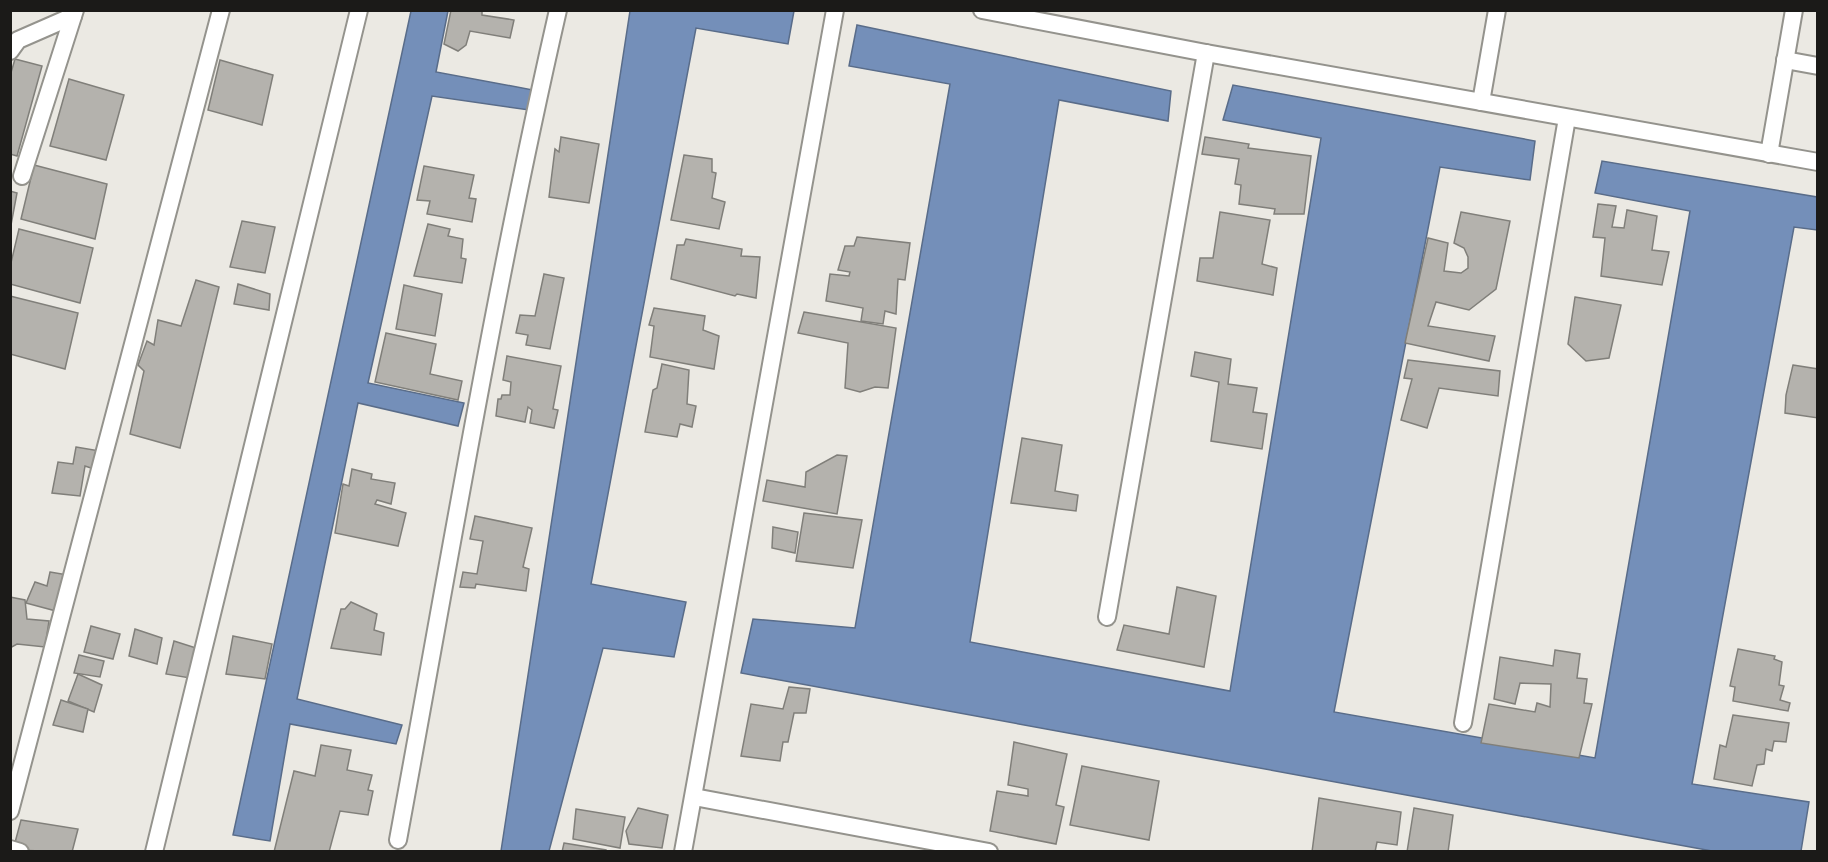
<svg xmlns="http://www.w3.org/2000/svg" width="1828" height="862" viewBox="0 0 1828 862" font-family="'Nunito Sans',sans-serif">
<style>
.water{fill:#748fb9;stroke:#596c89;stroke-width:1.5}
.building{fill:#b4b2ad;stroke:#807f7a;stroke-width:1.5}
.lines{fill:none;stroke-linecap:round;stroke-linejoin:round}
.minor-casing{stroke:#94938d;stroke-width:20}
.minor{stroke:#fff;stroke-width:16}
</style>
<rect width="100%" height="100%" fill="#ebe9e3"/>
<g class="water">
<path d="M 411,11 L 448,11 L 436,72 L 533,90 L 529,110 L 432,96 L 368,383 L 464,403 L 458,426 L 358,403 L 297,699 L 402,725 L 396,744 L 290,724 L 270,841 L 233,835 Z"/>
<path d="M 630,11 L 794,11 L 788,44 L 696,28 L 591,584 L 686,602 L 674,657 L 603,648 L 549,851 L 501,851 Z"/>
<path d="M 857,25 L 1171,91 L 1168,121 L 1059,100 L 970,642 L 1230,691 L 1321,138 L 1223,120 L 1233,85 L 1535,141 L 1530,180 L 1440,167 L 1334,712 L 1595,758 L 1690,211 L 1595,193 L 1602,161 L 1817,197 L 1817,230 L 1794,227 L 1692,784 L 1809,802 L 1801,851 L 1712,851 L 741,673 L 753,619 L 855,628 L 950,84 L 849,66 Z"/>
</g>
<g class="building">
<path d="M 451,10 L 482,10 L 482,15 L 514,20 L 510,38 L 470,31 L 466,45 L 458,51 L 444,44 Z"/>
<path d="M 15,59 L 42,66 L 17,156 L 10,154 L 10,76 Z"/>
<path d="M 220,60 L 273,75 L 262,125 L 208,110 Z"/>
<path d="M 69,79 L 124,95 L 106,160 L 50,146 Z"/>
<path d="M 561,137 L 599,144 L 589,203 L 549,197 L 555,149 L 559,152 Z"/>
<path d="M 1205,137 L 1249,144 L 1248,148 L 1311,156 L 1304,214 L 1274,214 L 1275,209 L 1239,204 L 1241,185 L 1235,184 L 1239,159 L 1202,154 Z"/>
<path d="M 684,155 L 712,159 L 712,172 L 716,173 L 712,198 L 725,202 L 719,229 L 671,220 Z"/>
<path d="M 34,165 L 107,184 L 95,239 L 21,219 Z"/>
<path d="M 424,166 L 474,175 L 469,198 L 476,199 L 472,222 L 427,214 L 430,201 L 417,200 Z"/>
<path d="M 10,191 L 17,193 L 11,225 L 10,225 Z"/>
<path d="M 1598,204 L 1616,206 L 1612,227 L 1624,228 L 1627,210 L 1657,216 L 1652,250 L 1669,252 L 1662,285 L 1601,276 L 1605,238 L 1593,237 Z"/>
<path d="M 1220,212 L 1270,220 L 1262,264 L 1277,268 L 1273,295 L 1197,281 L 1200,258 L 1213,258 Z"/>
<path d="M 1461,212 L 1510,221 L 1496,289 L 1469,310 L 1436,302 L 1428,326 L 1495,336 L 1489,361 L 1405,343 L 1428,238 L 1448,243 L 1444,271 L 1461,273 L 1468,268 L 1468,257 L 1464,248 L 1454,243 Z"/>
<path d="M 242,221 L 275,227 L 265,273 L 230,267 Z"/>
<path d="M 428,224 L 450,229 L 448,236 L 463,239 L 461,258 L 466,259 L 462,283 L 414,276 Z"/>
<path d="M 19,229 L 93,248 L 80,303 L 10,284 L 10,267 Z"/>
<path d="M 857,237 L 910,243 L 905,280 L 898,279 L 896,314 L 885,311 L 883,324 L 861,321 L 863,308 L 826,301 L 830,274 L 849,276 L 850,272 L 838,270 L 845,246 L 854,246 Z"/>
<path d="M 686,239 L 742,249 L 741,256 L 760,257 L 756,298 L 737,294 L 735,296 L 671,279 L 677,245 L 684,245 Z"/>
<path d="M 544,274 L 564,278 L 550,349 L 526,345 L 528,335 L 516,333 L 520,315 L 535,316 Z"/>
<path d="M 196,280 L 219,287 L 180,448 L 130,434 L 144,371 L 138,365 L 147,341 L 154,345 L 158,320 L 181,326 Z"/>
<path d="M 238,284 L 270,294 L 269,310 L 234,304 Z"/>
<path d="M 404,285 L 442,294 L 435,336 L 396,329 Z"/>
<path d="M 10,296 L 78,313 L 65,369 L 10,354 Z"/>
<path d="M 1575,297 L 1621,305 L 1609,358 L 1586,361 L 1568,344 Z"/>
<path d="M 654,308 L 705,316 L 703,330 L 719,336 L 714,369 L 650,357 L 654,326 L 649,325 Z"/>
<path d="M 804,312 L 896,328 L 888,388 L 875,387 L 860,392 L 845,388 L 848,343 L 798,333 Z"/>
<path d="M 386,333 L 436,344 L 430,374 L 462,381 L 458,400 L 375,382 Z"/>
<path d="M 1195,352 L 1231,359 L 1228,384 L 1257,388 L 1253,412 L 1267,414 L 1262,449 L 1211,441 L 1219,382 L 1191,376 Z"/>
<path d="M 507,356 L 561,366 L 553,409 L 558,410 L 554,428 L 530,423 L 532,410 L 528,407 L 525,422 L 496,416 L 498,399 L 501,399 L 502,395 L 510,395 L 511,382 L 503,380 Z"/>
<path d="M 1408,360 L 1500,371 L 1498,396 L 1439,388 L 1427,428 L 1401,420 L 1412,379 L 1404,378 Z"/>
<path d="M 662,364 L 689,370 L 687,404 L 696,406 L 692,427 L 680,424 L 677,437 L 645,432 L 653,390 L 657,388 Z"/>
<path d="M 1793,365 L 1818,369 L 1818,418 L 1785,413 L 1786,395 Z"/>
<path d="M 1022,438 L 1062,445 L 1055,491 L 1078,495 L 1076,511 L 1011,503 Z"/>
<path d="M 76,447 L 100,451 L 94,469 L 85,466 L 80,496 L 52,493 L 58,462 L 73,464 Z"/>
<path d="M 837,455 L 847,456 L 837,514 L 763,501 L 767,480 L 805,487 L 806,472 Z"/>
<path d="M 352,469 L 372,474 L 371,479 L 395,483 L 391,504 L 377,500 L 375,504 L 406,513 L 398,546 L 335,533 L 343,484 L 349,486 Z"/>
<path d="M 804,513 L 862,520 L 853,568 L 796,561 Z"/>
<path d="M 475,516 L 532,528 L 523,567 L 529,569 L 526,591 L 476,584 L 475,588 L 460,587 L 463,572 L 477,574 L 483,541 L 470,539 Z"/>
<path d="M 773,527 L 798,532 L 795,553 L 772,548 Z"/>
<path d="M 50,572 L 68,575 L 56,611 L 26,603 L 35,582 L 47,586 Z"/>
<path d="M 1177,587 L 1216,596 L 1204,667 L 1117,650 L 1124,625 L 1169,634 Z"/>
<path d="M 10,597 L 25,600 L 27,619 L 49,621 L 45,647 L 17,644 L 10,648 Z"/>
<path d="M 351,602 L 377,614 L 374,630 L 384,633 L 381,655 L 331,648 L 341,609 L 345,609 Z"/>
<path d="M 91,626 L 120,634 L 113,659 L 84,652 Z"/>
<path d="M 135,629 L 162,638 L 157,664 L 129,656 Z"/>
<path d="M 233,636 L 272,644 L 265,679 L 226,674 Z"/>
<path d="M 174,641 L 196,648 L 190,678 L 166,674 Z"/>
<path d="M 1738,649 L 1775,656 L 1774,659 L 1782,662 L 1779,685 L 1784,686 L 1780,700 L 1790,703 L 1788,711 L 1733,701 L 1735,687 L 1730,686 Z"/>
<path d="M 1555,650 L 1580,654 L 1577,678 L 1587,679 L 1584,703 L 1592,704 L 1579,758 L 1481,743 L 1489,704 L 1535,712 L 1537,703 L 1550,707 L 1551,684 L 1520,683 L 1515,704 L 1494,699 L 1500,657 L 1553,666 Z"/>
<path d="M 79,655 L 104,661 L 100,677 L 74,673 Z"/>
<path d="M 78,674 L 102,685 L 94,712 L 68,701 Z"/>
<path d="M 789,687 L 810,689 L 806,713 L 794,713 L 788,742 L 783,742 L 780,761 L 741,756 L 751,704 L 783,709 Z"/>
<path d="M 61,700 L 88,709 L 83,732 L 53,725 Z"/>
<path d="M 1733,715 L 1789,723 L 1786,742 L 1774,741 L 1772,751 L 1766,749 L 1764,764 L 1757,765 L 1752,786 L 1714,779 L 1720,745 L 1726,747 Z"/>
<path d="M 1014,742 L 1067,754 L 1056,805 L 1064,807 L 1056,844 L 990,831 L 997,791 L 1028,796 L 1028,789 L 1008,785 Z"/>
<path d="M 321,745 L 351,750 L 347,770 L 372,775 L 368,790 L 373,791 L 368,815 L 340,811 L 329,852 L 274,852 L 294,771 L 315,776 Z"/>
<path d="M 1082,766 L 1159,781 L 1149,840 L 1070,825 Z"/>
<path d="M 1319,798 L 1401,812 L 1397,845 L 1377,842 L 1375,852 L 1312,852 Z"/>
<path d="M 638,808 L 668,815 L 662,848 L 629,844 L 626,831 Z"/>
<path d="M 1414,808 L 1453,815 L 1448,852 L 1407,852 Z"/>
<path d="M 576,809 L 625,817 L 620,848 L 573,839 Z"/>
<path d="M 21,820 L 78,829 L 72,852 L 13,850 Z"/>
<path d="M 564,843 L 606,850 L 606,852 L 562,852 Z"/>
</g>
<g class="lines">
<defs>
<g id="minor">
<path d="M 982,10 L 1206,53 L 1818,162"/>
<path d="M 10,51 L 18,40 L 73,16"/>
<path d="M 1785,60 L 1818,66"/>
<path d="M 1481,102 L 1497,10"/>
<path d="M 1769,154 L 1794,10"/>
<path d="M 22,176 L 75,10"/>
<path d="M 1107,617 L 1206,53"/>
<path d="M 1463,723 L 1567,118"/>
<path d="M 694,797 L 989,852"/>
<path d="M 10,811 L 221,10"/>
<path d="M 398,840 C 449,563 495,285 558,10"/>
<path d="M 10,849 L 20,852"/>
<path d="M 154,852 L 359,10"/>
<path d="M 683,852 L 835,10"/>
</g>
</defs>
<use href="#minor" class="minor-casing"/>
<use href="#minor" class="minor"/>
</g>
<rect width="1828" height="862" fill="none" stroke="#1b1a18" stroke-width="24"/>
</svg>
